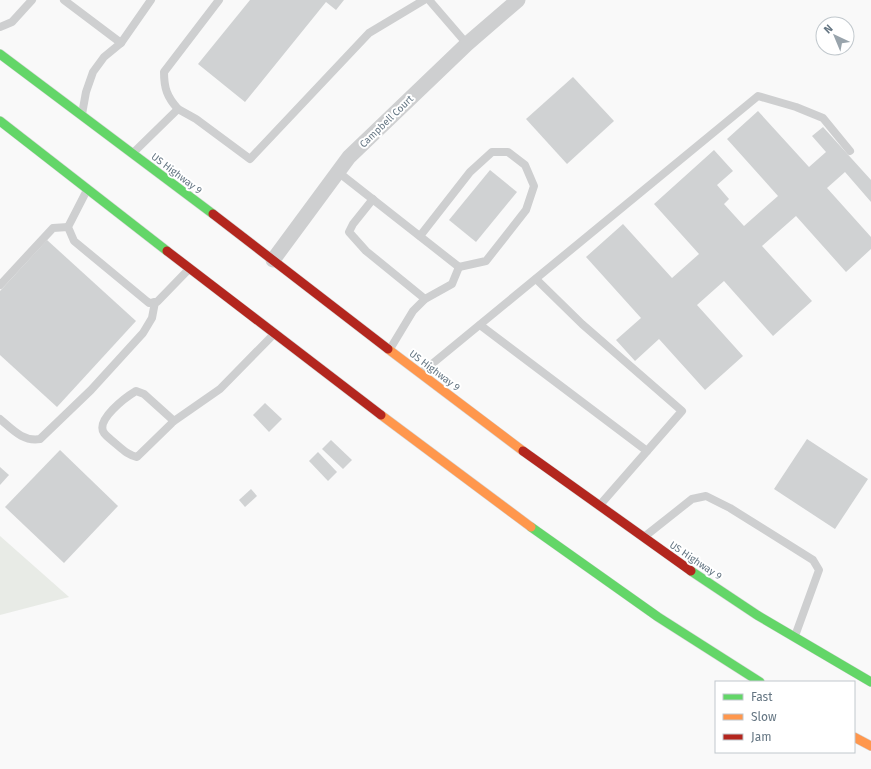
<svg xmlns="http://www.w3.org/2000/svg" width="871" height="769" viewBox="0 0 871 769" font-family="'Fira Sans',sans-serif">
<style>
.green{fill:#e8ebe6}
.building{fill:#d0d2d3}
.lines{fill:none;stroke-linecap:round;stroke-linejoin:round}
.fast-casing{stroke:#d5d6d6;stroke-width:10}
.slow-casing{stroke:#d5d6d6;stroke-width:10}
.jam-casing{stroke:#d5d6d6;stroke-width:10}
.lane{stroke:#cecfd0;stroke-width:8}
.street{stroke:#cecfd0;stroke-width:15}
.fast{stroke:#63d668;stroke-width:9}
.slow{stroke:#ff974d;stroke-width:9}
.jam{stroke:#b3261e;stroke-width:9}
.labels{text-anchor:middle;stroke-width:4;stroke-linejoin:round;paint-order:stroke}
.street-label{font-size:10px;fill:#657683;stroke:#fff}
</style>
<rect width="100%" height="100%" fill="#f9f9f9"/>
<path class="green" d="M 0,536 L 69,597 L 0,615 Z"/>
<g class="building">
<path d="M 250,0 L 344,0 L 336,10 L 326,2 L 245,102 L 198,64 Z"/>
<path d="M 573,77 L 614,121 L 567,164 L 526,119 Z"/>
<path d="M 758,111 L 809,167 L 826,152 L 812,136 L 823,127 L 871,180 L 871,202 L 845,172 L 827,188 L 871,237 L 871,249 L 846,272 L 796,216 L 762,246 L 812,301 L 773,336 L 724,281 L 697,305 L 743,356 L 705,390 L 659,339 L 635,361 L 616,340 L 641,318 L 586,257 L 623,224 L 672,278 L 699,254 L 654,204 L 714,150 L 733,171 L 717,185 L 729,199 L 724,204 L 744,226 L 778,196 L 727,139 Z"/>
<path d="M 490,170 L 517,192 L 476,242 L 449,220 Z"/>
<path d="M 47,240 L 136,321 L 57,407 L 0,355 L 0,291 Z"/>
<path d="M 265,403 L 282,419 L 269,432 L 253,415 Z"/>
<path d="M 807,439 L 868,479 L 835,529 L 774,489 Z"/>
<path d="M 331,440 L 352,460 L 343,469 L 322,449 Z"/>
<path d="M 60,450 L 118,506 L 64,563 L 5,507 Z"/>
<path d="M 318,452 L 337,472 L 328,481 L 309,461 Z"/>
<path d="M 0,467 L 9,475 L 0,485 Z"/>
<path d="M 251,489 L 257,496 L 245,507 L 239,500 Z"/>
</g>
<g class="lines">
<defs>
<g id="fast">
<path d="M 0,54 L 213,214"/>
<path d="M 0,121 L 167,251"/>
<path d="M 531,527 L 658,617 L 760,682"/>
<path d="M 691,571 L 757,615 L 871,682"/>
</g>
<g id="slow">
<path d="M 388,349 L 523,451"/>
<path d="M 381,415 L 531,527"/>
<path d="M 854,737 L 871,746"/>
</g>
<g id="jam">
<path d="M 213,214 L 388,349"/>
<path d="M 167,251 L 381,415"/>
<path d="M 523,451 L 691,571"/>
</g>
</defs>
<use href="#fast" class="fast-casing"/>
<use href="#slow" class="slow-casing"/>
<use href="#jam" class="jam-casing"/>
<g class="lane">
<path d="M 64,0 L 121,43"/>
<path d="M 429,0 L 467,44"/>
<path d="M 0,27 L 12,22 L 32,0"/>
<path d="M 178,109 C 167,97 164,88 164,72 L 219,0"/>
<path d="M 82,114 L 86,92 L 93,72 L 104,57 L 121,43 L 151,0"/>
<path d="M 134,152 L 178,109 L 196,119 L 250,159 L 369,33 L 424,0"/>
<path d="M 338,172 L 459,267 L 452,284 L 425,299 L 413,311 L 390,349"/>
<path d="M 87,190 L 68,227 L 74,241 L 149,303 L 157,302 L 189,269"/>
<path d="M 373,199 L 353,224 L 349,232 L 366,251 L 425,299"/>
<path d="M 420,236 L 470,172 L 492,152 L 508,152 L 525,165 L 534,186 L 526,210 L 486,261 L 459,267"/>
<path d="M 536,279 L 582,324 L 682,411 L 599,506"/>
<path d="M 0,285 L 53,228 L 68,227"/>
<path d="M 480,325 L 647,451"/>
<path d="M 421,373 L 758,96 L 796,107 L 823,118 L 850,151"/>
<path d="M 0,419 C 12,429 23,442 40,439 L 91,390 L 143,333 L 152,318 L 155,302"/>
<path d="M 174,421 L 144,394 L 136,391 C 126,397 95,420 104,433 C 107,437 113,441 116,444 C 123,450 128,455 137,457 L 174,421 L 220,389 L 274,334"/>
<path d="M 644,537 L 692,499 L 706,496 L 730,508 L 813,560 L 819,570 L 795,636"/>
</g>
<path class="street" d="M 273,260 L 349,157 L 467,44 L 518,0"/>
<use href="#fast" class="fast"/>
<use href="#slow" class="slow"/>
<use href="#jam" class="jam"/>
</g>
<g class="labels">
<g class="street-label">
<text transform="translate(386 121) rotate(-44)" y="4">Campbell Court</text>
<text transform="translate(177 173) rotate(37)" y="4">US Highway 9</text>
<text transform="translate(435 370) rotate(37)" y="4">US Highway 9</text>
<text transform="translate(696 560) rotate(34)" y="4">US Highway 9</text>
</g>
</g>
<rect x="715" y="681" width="140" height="72" fill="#ffffff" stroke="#c1c8cd"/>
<rect x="723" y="694" width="20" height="6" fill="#63d668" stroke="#c1c8cd"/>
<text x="751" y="701" font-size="12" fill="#657683">Fast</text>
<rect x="723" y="714" width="20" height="6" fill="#ff974d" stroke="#c1c8cd"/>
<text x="751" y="721" font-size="12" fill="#657683">Slow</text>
<rect x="723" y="734" width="20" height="6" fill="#b3261e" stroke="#c1c8cd"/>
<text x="751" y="741" font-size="12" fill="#657683">Jam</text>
<g transform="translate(835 36) rotate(316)"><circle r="19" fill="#ffffff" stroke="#c1c8cd"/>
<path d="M0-3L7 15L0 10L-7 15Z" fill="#99a4ac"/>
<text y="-6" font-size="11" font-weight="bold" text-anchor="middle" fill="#657683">N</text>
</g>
</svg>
